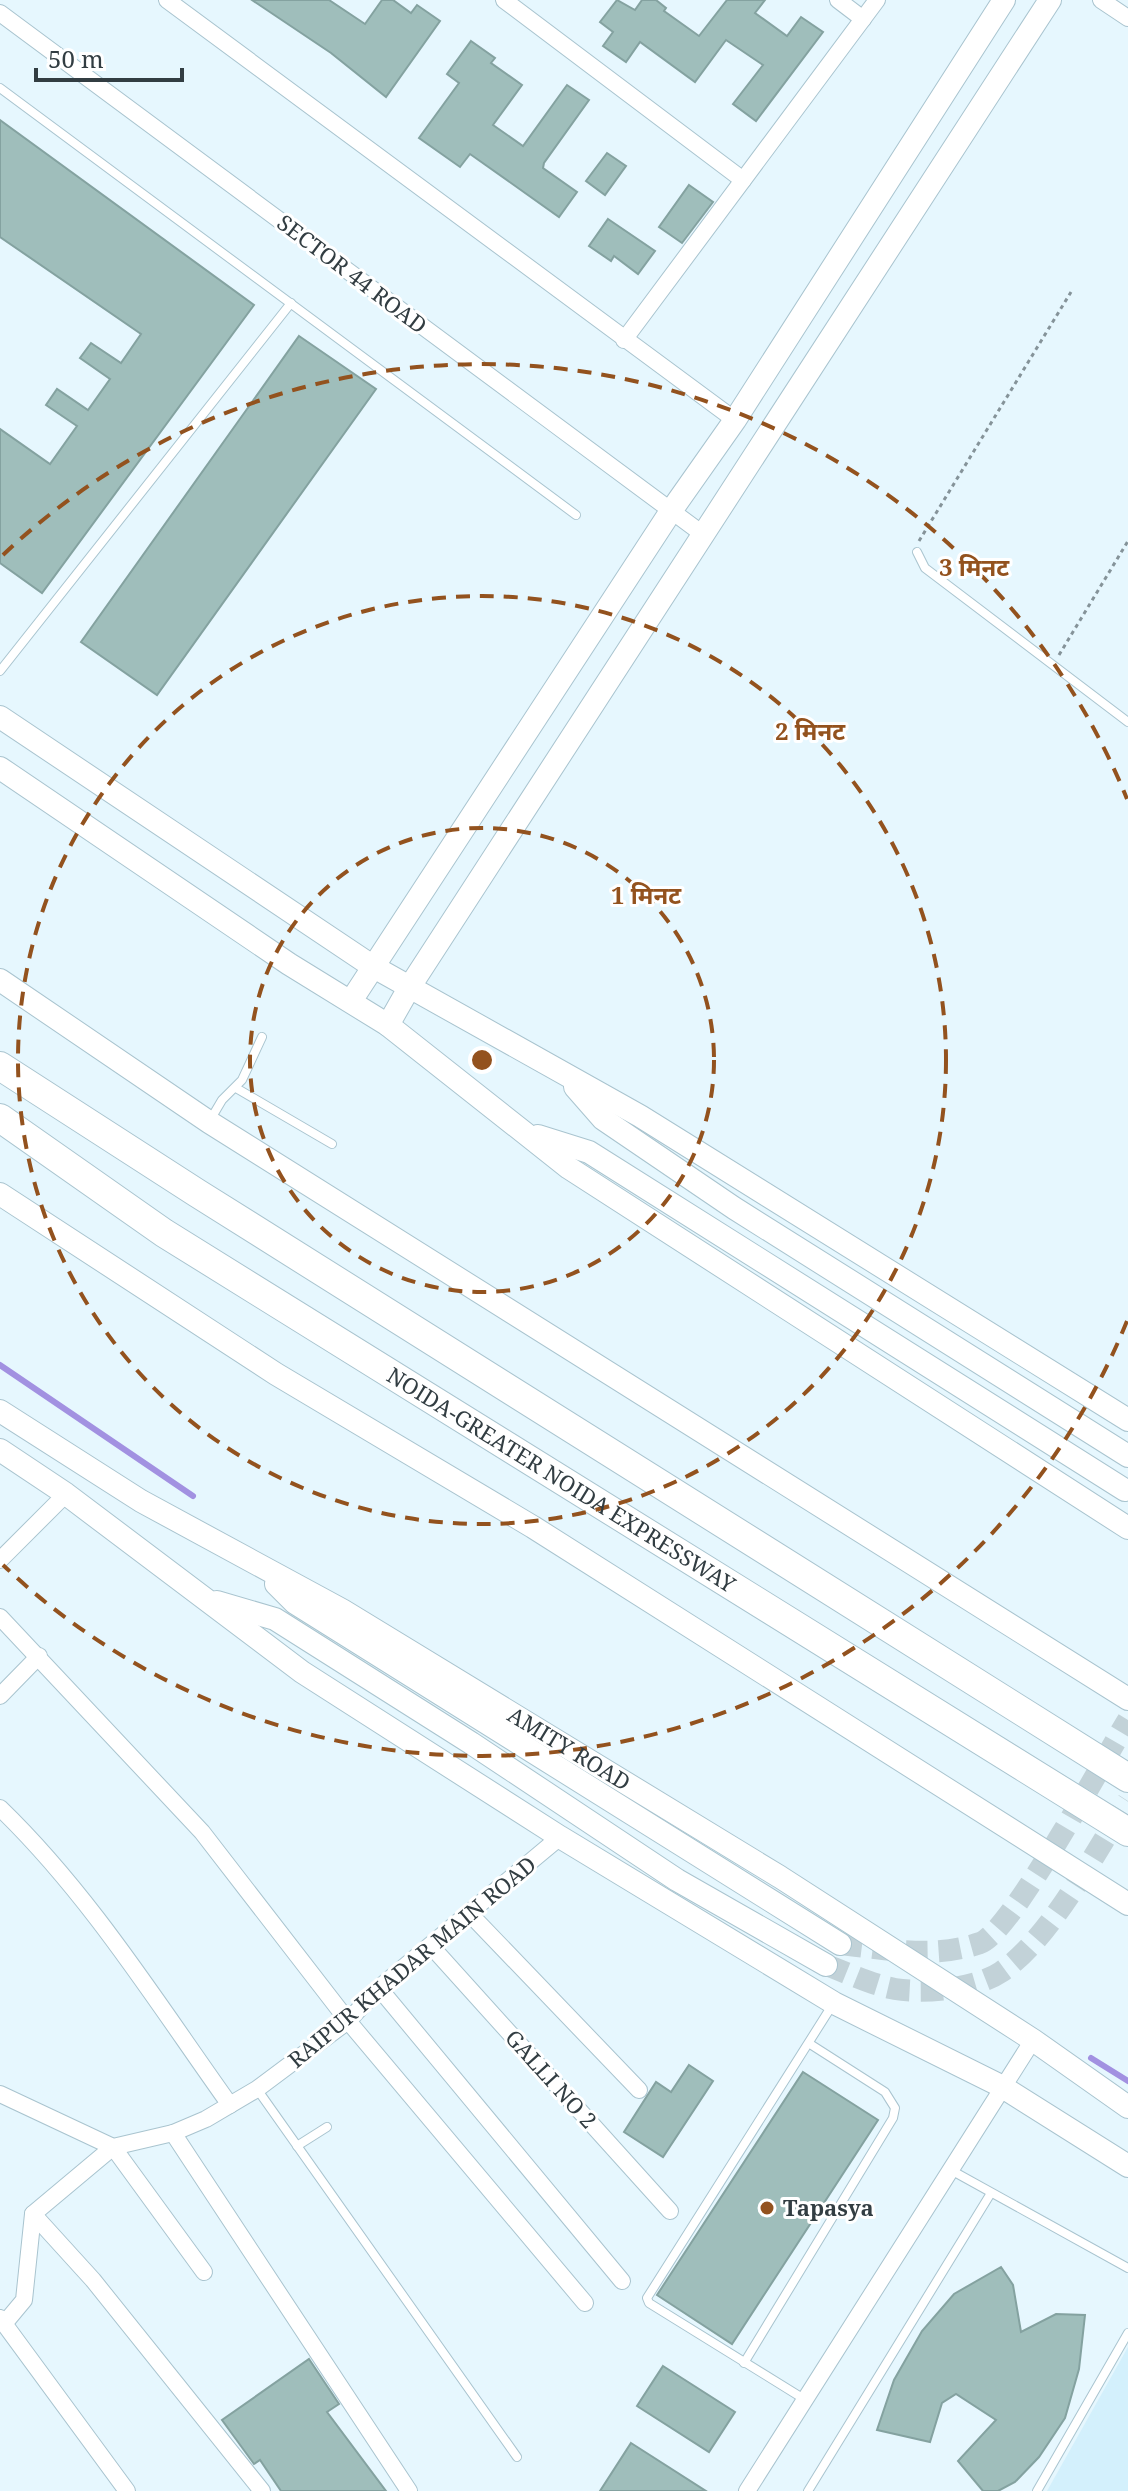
<svg xmlns="http://www.w3.org/2000/svg" width="1128" height="2491" viewBox="0 0 1128 2491" font-family="'Noto Serif','Noto Sans Devanagari',serif">
<style>
.built{fill:#d3f0fc}
.lines{fill:none;stroke-linecap:round;stroke-linejoin:round}
.stream{stroke:#a291e1;stroke-width:6}
.building{fill:#9fbebb;stroke:#84a2a0;stroke-width:2}
.secondary-tunnel{stroke:#c2d2d8;stroke-width:22;stroke-dasharray:22 11;stroke-linecap:butt}
.lane-casing{stroke:#a9c4cf;stroke-width:10}
.street-casing{stroke:#a9c4cf;stroke-width:18}
.secondary-casing{stroke:#a9c4cf;stroke-width:24}
.highway-casing{stroke:#a9c4cf;stroke-width:30}
.path{stroke:#859399;stroke-width:3;stroke-dasharray:4 4;stroke-linecap:butt}
.lane{stroke:#fff;stroke-width:8}
.street{stroke:#fff;stroke-width:16}
.secondary{stroke:#fff;stroke-width:22}
.highway{stroke:#fff;stroke-width:28}
.ring{fill:none;stroke:#93521e;stroke-width:4;stroke-dasharray:14 10}
.poi-dot{fill:#93521e;stroke:#fff;stroke-width:3}
.labels{text-anchor:middle;stroke-width:6;stroke-linejoin:round;paint-order:stroke}
.street-label{font-size:22px;fill:#323d42;stroke:#fff}
.poi-label{font-size:22px;font-weight:bold;fill:#323d42;stroke:#fff;text-anchor:start}
.centre{fill:#93521e;stroke:#fff;stroke-width:4}
.ring-label{font-size:24px;text-anchor:middle;font-weight:bold;fill:#93521e;stroke:#fff;stroke-width:6;stroke-linejoin:round;paint-order:stroke}
</style>
<rect width="100%" height="100%" fill="#e6f7fe"/>
<path class="built" d="M 1128,2347 L 1128,2491 L 1047,2491 Z"/>
<g class="lines">
<g class="stream">
<path d="M 0,1365 L 193,1496"/>
<path d="M 1091,2058 L 1128,2081"/>
</g>
</g>
<g class="building">
<path d="M 252,0 L 329,0 L 365,24 L 382,0 L 393,0 L 411,13 L 417,5 L 440,21 L 386,97 L 331,53 Z"/>
<path d="M 617,0 L 635,10 L 642,0 L 656,0 L 666,8 L 664,11 L 699,36 L 727,0 L 765,0 L 755,13 L 787,36 L 801,17 L 823,32 L 756,121 L 733,104 L 763,65 L 726,40 L 695,82 L 640,42 L 626,62 L 603,46 L 613,32 L 600,22 Z"/>
<path d="M 471,41 L 495,58 L 491,63 L 522,85 L 493,125 L 523,146 L 567,85 L 589,100 L 544,163 L 543,168 L 577,192 L 559,217 L 470,154 L 460,167 L 419,138 L 459,83 L 447,74 Z"/>
<path d="M 0,120 L 254,305 L 42,593 L 0,563 L 0,429 L 50,464 L 77,426 L 46,405 L 57,389 L 88,410 L 110,379 L 80,358 L 91,343 L 121,363 L 141,334 L 0,237 Z"/>
<path d="M 607,153 L 626,166 L 605,195 L 586,181 Z"/>
<path d="M 689,185 L 713,202 L 682,243 L 659,227 Z"/>
<path d="M 608,219 L 655,251 L 638,274 L 614,256 L 611,261 L 589,246 Z"/>
<path d="M 299,336 L 376,389 L 157,695 L 81,642 Z"/>
<path d="M 689,2065 L 713,2081 L 663,2157 L 624,2132 L 656,2082 L 671,2092 Z"/>
<path d="M 803,2072 L 878,2120 L 732,2344 L 657,2295 Z"/>
<path d="M 1001,2267 L 1013,2285 L 1021,2332 L 1056,2314 L 1085,2315 L 1079,2369 L 1065,2418 L 1039,2457 L 1015,2482 L 998,2491 L 983,2491 L 958,2461 L 996,2420 L 956,2394 L 942,2403 L 930,2442 L 877,2430 L 894,2380 L 922,2331 L 954,2294 Z"/>
<path d="M 309,2359 L 339,2404 L 327,2412 L 386,2491 L 281,2491 L 260,2460 L 254,2464 L 222,2420 Z"/>
<path d="M 663,2366 L 735,2412 L 709,2452 L 637,2406 Z"/>
<path d="M 631,2443 L 706,2491 L 600,2491 Z"/>
</g>
<g class="lines">
<g class="secondary-tunnel">
<path d="M 840,1944 C 887,1949 934,1959 980,1943 C 1011,1933 1105,1757 1128,1720"/>
<path d="M 826,1965 C 848,1973 872,1985 895,1989 C 924,1994 976,1989 1001,1972 C 1051,1938 1095,1852 1128,1801"/>
</g>
<defs>
<g id="lane">
<path d="M 0,88 L 576,515"/>
<path d="M 917,552 L 925,568 L 1128,722"/>
<path d="M 0,671 L 291,303"/>
<path d="M 236,1088 L 332,1144"/>
<path d="M 209,1122 L 222,1100 L 242,1080 L 262,1037"/>
<path d="M 257,2089 L 517,2457"/>
<path d="M 297,2146 L 327,2127"/>
<path d="M 949,2169 L 1128,2268"/>
<path d="M 744,2363 L 893,2118 L 895,2108 L 885,2092 L 810,2044"/>
<path d="M 804,2399 L 649,2303 L 647,2298 L 833,2004"/>
<path d="M 808,2491 L 991,2193"/>
<path d="M 1037,2491 L 1128,2333"/>
</g>
<g id="street">
<path d="M 167,0 L 735,420"/>
<path d="M 504,0 L 743,180"/>
<path d="M 838,0 L 863,19"/>
<path d="M 1101,0 L 1128,18"/>
<path d="M 0,13 L 704,535"/>
<path d="M 624,340 L 877,0"/>
<path d="M 0,1560 L 66,1494"/>
<path d="M 0,1617 L 202,1832 L 348,2021 L 585,2303"/>
<path d="M 0,1696 L 39,1656"/>
<path d="M 0,1808 C 90,1895 157,2003 230,2105"/>
<path d="M 470,1914 L 639,2090"/>
<path d="M 431,1946 L 670,2211"/>
<path d="M 379,1988 L 622,2281"/>
<path d="M 0,2094 L 113,2147 L 173,2133 L 206,2119 L 257,2089 L 348,2021 L 379,1988 L 560,1837"/>
<path d="M 173,2133 L 409,2491"/>
<path d="M 113,2147 L 204,2272"/>
<path d="M 33,2214 L 93,2280 L 262,2491"/>
<path d="M 0,2318 L 127,2491"/>
<path d="M 4,2324 L 24,2300 L 33,2214 L 113,2147"/>
<path d="M 747,2491 L 1033,2040"/>
</g>
<g id="secondary">
<path d="M 0,717 L 372,966 L 640,1116 L 1128,1420"/>
<path d="M 0,768 L 289,964 L 388,1025 L 569,1168 L 1128,1528"/>
<path d="M 0,980 L 209,1122 L 1128,1699"/>
<path d="M 351,1001 L 671,511 L 735,420 L 1004,0"/>
<path d="M 388,1025 L 409,988 L 1050,0"/>
<path d="M 575,1087 L 603,1119 L 734,1208 L 1128,1456"/>
<path d="M 538,1136 L 589,1152 L 1125,1490"/>
<path d="M 0,1194 L 276,1374 L 533,1527 L 1128,1904"/>
<path id="s1" d="M 0,1411 L 141,1501 L 342,1610 L 780,1877 L 1033,2040 L 1128,2107"/>
<path d="M 0,1450 L 66,1494 L 302,1672 L 560,1837 L 834,2003 L 1001,2086 L 1128,2166"/>
<path d="M 276,1584 L 295,1603 L 840,1944"/>
<path d="M 217,1602 L 275,1619 L 471,1743 L 677,1880 L 826,1965"/>
</g>
<g id="highway">
<path d="M 0,1066 L 197,1193 L 1128,1778"/>
<path id="s2" d="M 0,1118 L 164,1233 L 1128,1832"/>
</g>
</defs>
<use href="#lane" class="lane-casing"/>
<use href="#street" class="street-casing"/>
<use href="#secondary" class="secondary-casing"/>
<use href="#highway" class="highway-casing"/>
<g class="path">
<path d="M 919,541 L 1071,292"/>
<path d="M 1059,655 L 1128,541"/>
</g>
<use href="#lane" class="lane"/>
<use href="#street" class="street"/>
<use href="#secondary" class="secondary"/>
<use href="#highway" class="highway"/>
</g>
<g class="ring">
<circle cx="482" cy="1060" r="232"/>
<circle cx="482" cy="1060" r="464"/>
<path d="M1127 1321A696 696 0 0 1 3 1565M3 555A696 696 0 0 1 1127 799"/>
</g>
<circle class="poi-dot" cx="767" cy="2208" r="8"/>
<g class="labels">
<g class="street-label">
<text transform="translate(352 274) rotate(37)" y="8">SECTOR 44 ROAD</text>
<text dy="8" stroke="none"><textPath href="#s2" startOffset="668">NOIDA-GREATER NOIDA EXPRESSWAY</textPath></text>
<text dy="8" stroke="none"><textPath href="#s1" startOffset="662">AMITY ROAD</textPath></text>
<text transform="translate(412 1962) rotate(-40)" y="8">RAIPUR KHADAR MAIN ROAD</text>
<text transform="translate(551 2079) rotate(48)" y="8">GALLI NO 2</text>
</g>
<g class="poi-label">
<text x="783" y="2216">Tapasya</text>
</g>
</g>
<circle cx="482" cy="1060" r="12" class="centre"/>
<g class="ring-label">
<text x="974" y="576">3 मिनट</text>
<text x="810" y="740">2 मिनट</text>
<text x="646" y="904">1 मिनट</text>
</g>
<path d="M36 68v12h146v-12" fill="none" stroke="#323d42" stroke-width="4"/>
<text x="48" y="68" font-size="24" fill="#323d42" stroke="#ffffff" stroke-width="6" paint-order="stroke">50 m</text>
</svg>
